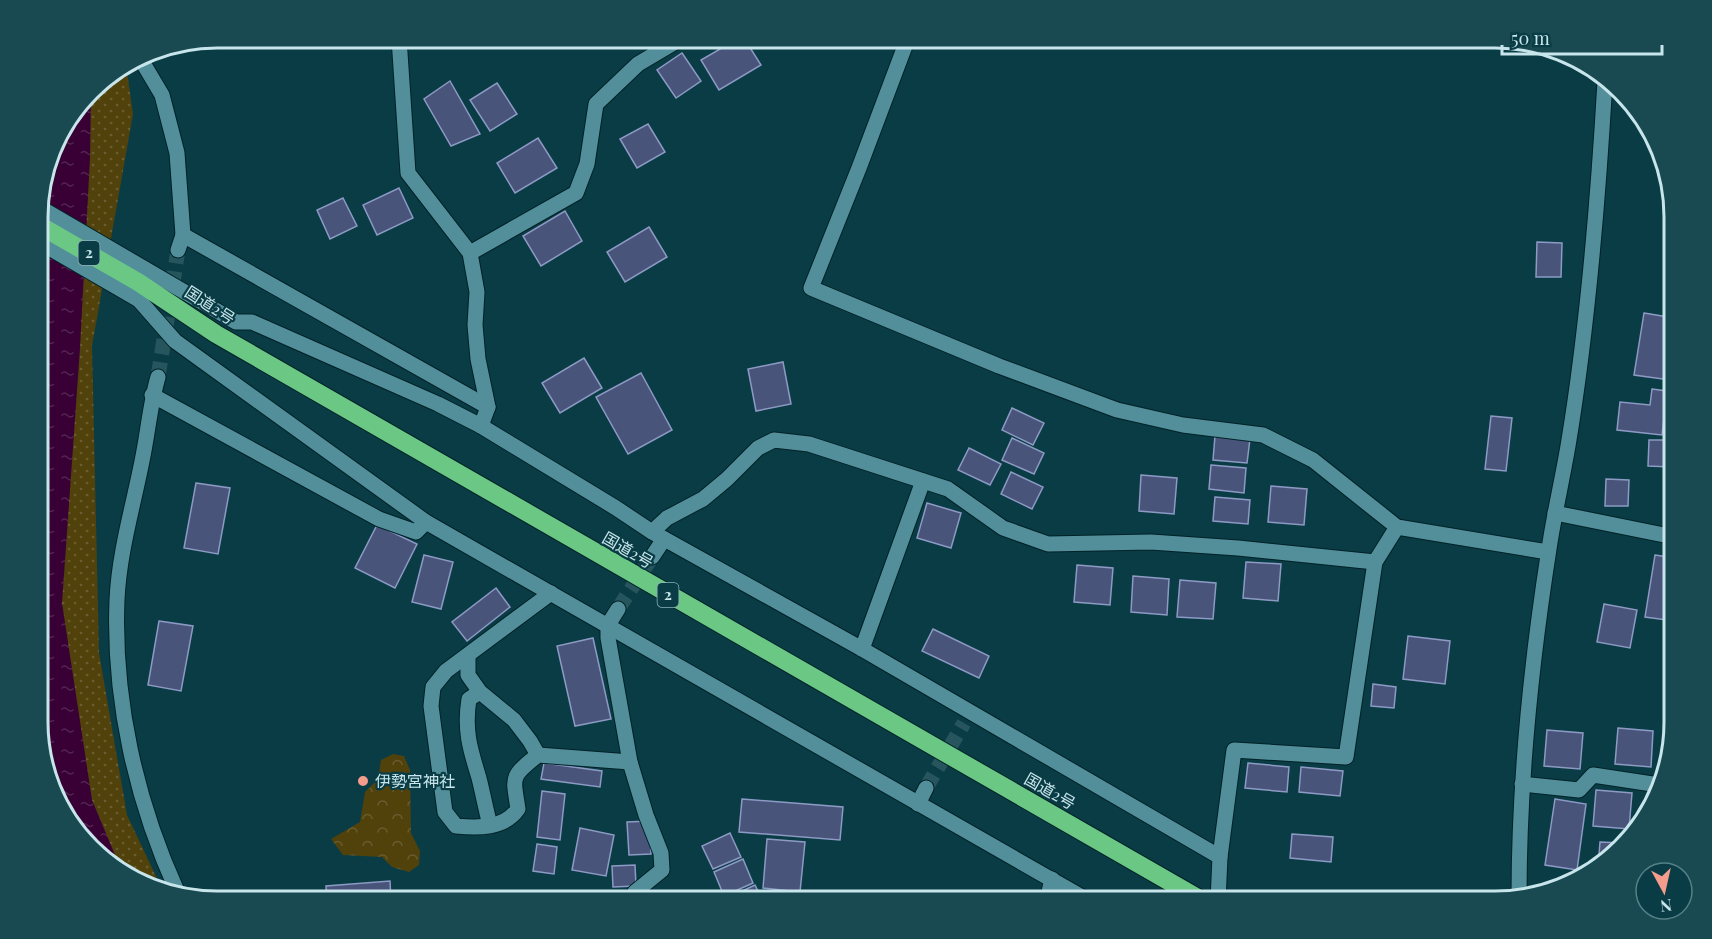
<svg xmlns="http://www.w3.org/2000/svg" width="1712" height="939" viewBox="0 0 1712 939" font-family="'Playfair Display','Noto Sans JP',serif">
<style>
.grass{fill:url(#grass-dots)}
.forest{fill:url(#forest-crowns)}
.water{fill:url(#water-ripples)}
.building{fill:#49547a;stroke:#8c9ac4;stroke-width:1.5}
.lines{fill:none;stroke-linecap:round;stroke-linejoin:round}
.minor-tunnel{stroke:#26555e;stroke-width:15;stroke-dasharray:15 8;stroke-linecap:butt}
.minor-casing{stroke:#012227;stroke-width:17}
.highway-casing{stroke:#012227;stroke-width:20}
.minor{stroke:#538f9b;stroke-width:15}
.highway{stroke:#6ac784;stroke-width:18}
.poi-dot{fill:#f49d8d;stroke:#0a3c45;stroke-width:2}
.labels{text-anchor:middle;stroke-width:4.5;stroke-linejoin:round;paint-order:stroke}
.shield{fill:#0a3c45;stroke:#8eb2b9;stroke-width:1.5}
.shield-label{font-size:15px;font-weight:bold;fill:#c7e5eb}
.street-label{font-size:16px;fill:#c7e5eb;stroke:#0a3c45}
.poi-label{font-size:16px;fill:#c7e5eb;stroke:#0a3c45;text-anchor:start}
.rim{fill:none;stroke:#c7e5eb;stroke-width:3}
</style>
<defs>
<pattern id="grass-dots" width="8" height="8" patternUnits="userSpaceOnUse" patternTransform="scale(1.5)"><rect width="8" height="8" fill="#51410b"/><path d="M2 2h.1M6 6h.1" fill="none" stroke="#695c2f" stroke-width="1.8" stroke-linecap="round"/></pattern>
<pattern id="forest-crowns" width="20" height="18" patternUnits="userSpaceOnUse" patternTransform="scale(1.5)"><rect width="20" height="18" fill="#51410b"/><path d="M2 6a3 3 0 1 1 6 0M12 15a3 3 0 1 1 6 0" fill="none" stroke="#695c2f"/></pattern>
<pattern id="water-ripples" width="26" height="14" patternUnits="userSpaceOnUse" patternTransform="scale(1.5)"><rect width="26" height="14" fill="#380034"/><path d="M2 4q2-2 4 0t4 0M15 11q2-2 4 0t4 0" fill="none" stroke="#532552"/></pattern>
</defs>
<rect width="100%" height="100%" fill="#0a3c45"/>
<path class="grass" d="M 126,65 L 133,114 L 92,346 L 99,653 L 127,815 L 161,887 L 127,878 L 67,822 L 39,745 L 39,194 L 56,137 L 98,82 Z"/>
<path class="forest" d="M 393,754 L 404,756 L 410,770 L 411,833 L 420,851 L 419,865 L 409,872 L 392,867 L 382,857 L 343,855 L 331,839 L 360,822 L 365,792 L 378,779 L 381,760 Z"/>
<path class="water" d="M 91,92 L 90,158 L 80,348 L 62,603 L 92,800 L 123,874 L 67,822 L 40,748 L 39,728 L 39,194 L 56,137 Z"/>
<g class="building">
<path d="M 739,38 L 744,38 L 761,65 L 719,90 L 701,60 Z"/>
<path d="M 682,53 L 701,81 L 676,98 L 657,70 Z"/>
<path d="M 450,81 L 480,134 L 451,146 L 424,99 Z"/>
<path d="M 497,83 L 517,114 L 490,131 L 470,100 Z"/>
<path d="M 648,124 L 665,152 L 637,168 L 620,139 Z"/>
<path d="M 538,138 L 557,168 L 515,193 L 497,163 Z"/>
<path d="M 399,188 L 413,218 L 377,235 L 363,205 Z"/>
<path d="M 343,198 L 357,226 L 330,239 L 317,210 Z"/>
<path d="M 565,211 L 582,241 L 541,266 L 523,236 Z"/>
<path d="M 649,227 L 667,257 L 625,282 L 607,252 Z"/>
<path d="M 1537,242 L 1562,243 L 1561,277 L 1536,277 Z"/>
<path d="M 1644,313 L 1674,318 L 1674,353 L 1670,380 L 1634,375 Z"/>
<path d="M 584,358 L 602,388 L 560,413 L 542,383 Z"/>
<path d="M 783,362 L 791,404 L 756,411 L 748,369 Z"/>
<path d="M 641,373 L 672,430 L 628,454 L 596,397 Z"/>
<path d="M 1652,389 L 1667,391 L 1662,435 L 1617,430 L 1620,402 L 1650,405 Z"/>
<path d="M 1012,408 L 1044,423 L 1033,445 L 1002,430 Z"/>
<path d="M 1491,416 L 1512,418 L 1506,471 L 1485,469 Z"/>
<path d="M 1215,436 L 1250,439 L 1247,463 L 1213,460 Z"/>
<path d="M 1012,438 L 1044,453 L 1034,474 L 1002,460 Z"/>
<path d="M 1649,440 L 1672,440 L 1671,467 L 1648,466 Z"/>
<path d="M 969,448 L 1001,464 L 990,485 L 958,470 Z"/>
<path d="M 1211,465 L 1246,468 L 1244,493 L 1209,489 Z"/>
<path d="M 1011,472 L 1043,487 L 1032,509 L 1001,494 Z"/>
<path d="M 1141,475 L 1177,478 L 1174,514 L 1139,511 Z"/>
<path d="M 1606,479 L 1629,480 L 1628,506 L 1605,506 Z"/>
<path d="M 196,483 L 230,488 L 218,554 L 184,548 Z"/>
<path d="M 1271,486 L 1307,489 L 1304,525 L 1268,522 Z"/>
<path d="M 1215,497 L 1250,500 L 1248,524 L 1213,521 Z"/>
<path d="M 927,503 L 961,513 L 951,548 L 917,538 Z"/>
<path d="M 377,525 L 417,544 L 395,588 L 355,568 Z"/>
<path d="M 424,555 L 453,562 L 441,609 L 412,602 Z"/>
<path d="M 1655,555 L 1674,558 L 1674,621 L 1645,617 Z"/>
<path d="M 1246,562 L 1281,564 L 1278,601 L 1243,598 Z"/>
<path d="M 1077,565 L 1113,568 L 1110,605 L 1074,602 Z"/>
<path d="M 1133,576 L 1169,579 L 1167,615 L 1131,612 Z"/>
<path d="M 1180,580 L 1216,583 L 1213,619 L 1177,617 Z"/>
<path d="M 496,588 L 510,607 L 467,641 L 452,622 Z"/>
<path d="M 1604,604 L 1637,610 L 1630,648 L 1597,642 Z"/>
<path d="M 159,621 L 193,626 L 181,691 L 148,685 Z"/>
<path d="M 933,629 L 989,656 L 979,678 L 922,651 Z"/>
<path d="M 1408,636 L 1450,641 L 1445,684 L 1403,679 Z"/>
<path d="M 593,638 L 611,719 L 575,726 L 557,646 Z"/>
<path d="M 1373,684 L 1396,687 L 1394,708 L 1371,706 Z"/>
<path d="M 1618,728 L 1653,731 L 1651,767 L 1615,764 Z"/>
<path d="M 1547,730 L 1583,733 L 1580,769 L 1544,766 Z"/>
<path d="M 544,763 L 602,771 L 600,787 L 541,779 Z"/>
<path d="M 1248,763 L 1289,767 L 1287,792 L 1245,788 Z"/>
<path d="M 1301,767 L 1343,771 L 1340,796 L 1299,792 Z"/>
<path d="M 1596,790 L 1632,793 L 1629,829 L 1593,826 Z"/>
<path d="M 542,791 L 565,794 L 560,840 L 537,837 Z"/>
<path d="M 1646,797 L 1655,798 L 1651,812 L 1645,818 Z"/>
<path d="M 742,799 L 843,807 L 840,840 L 739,832 Z"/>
<path d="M 1555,799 L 1586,804 L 1577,870 L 1545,865 Z"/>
<path d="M 650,821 L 651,854 L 629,855 L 627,822 Z"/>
<path d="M 580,828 L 614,835 L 606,876 L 572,870 Z"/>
<path d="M 730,833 L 741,857 L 713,869 L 702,846 Z"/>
<path d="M 1292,834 L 1333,837 L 1331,862 L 1290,858 Z"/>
<path d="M 767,839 L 805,842 L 800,892 L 763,888 Z"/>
<path d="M 1600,842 L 1621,843 L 1598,868 Z"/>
<path d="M 537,844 L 557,847 L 554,874 L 533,871 Z"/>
<path d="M 743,859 L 753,883 L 724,896 L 714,872 Z"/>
<path d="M 635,865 L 636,886 L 613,887 L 612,866 Z"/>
<path d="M 390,881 L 391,901 L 327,901 L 326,886 Z"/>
<path d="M 755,885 L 763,901 L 728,901 L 727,898 Z"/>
<path d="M 1007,893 L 1037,897 L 1036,901 L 1006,901 Z"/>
</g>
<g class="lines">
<g class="minor-tunnel">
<path d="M 158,377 L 178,250"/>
<path d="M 618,609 L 652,557"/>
<path d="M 926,788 L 964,723"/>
</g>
<defs>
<g id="minor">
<path d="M 399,38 L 408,173 L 470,253 L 477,292 L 475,325 L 478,359 L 488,407 L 481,426"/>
<path d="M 908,38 L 859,168 L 811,288 L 999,366 L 1117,410 L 1183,425 L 1263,435 L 1313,460 L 1397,527 L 1548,552"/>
<path d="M 141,56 L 143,63 L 162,95 L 177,153 L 183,235 L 178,250"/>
<path d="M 39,207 L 236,322 L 252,322 L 438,404 L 481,426 L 616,508 L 652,532 L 862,649 L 1220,857 L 1218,901"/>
<path d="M 183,235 L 488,407"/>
<path d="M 39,242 L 139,300 L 175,341 L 426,522 L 1089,901"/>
<path d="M 470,253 L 576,193 L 587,164 L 596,104 L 638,64 L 682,38"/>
<path d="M 158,377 C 150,404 148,433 142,461 C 133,507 119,553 117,600 C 113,699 136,801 177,891"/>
<path d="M 152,395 L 379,519 L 416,532 L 426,522"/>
<path d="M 1555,513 L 1674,537"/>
<path d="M 652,532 L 667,518 L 703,499 L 727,479 L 758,448 L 774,440 L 809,444 L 948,489 L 1003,528 L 1048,544 L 1151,542 L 1238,548 L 1375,562 L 1397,527"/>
<path d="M 652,557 L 664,539"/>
<path d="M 551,593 L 446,671 L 433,687 L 431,706 L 445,812 L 456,826 C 478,828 504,829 518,809 C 513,776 510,777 538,755 L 630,762"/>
<path d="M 618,609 L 608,625 L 608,638 L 630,762 L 646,815 L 661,853 L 662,870 L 635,892 L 630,901"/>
<path d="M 862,649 L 923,481"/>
<path d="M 468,655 L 468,675 L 480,692 L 514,720 L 530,741 L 538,755"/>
<path d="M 480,692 L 469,699 C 464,730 470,749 479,778 C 483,794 486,810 490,825"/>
<path d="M 1522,784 L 1579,790 L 1593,775 L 1659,785"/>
<path d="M 918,804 L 926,788"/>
<path d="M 1220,857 L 1234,750 L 1346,757 L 1375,562"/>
<path d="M 1519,897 C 1519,781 1531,664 1549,549 C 1554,515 1562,481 1568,446 C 1588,326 1598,203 1605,81"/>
<path d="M 1047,901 L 1052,879"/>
</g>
<path id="highway" d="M 39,225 L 138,282 L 216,334 L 1203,901"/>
</defs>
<use href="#minor" class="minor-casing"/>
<use href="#highway" class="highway-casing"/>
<use href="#minor" class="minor"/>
<use href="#highway" class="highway"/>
</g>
<circle class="poi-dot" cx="363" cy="781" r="6"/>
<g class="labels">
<g class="shield">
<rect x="78.5" y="241" width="21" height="24" rx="4.5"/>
<rect x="657.5" y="583" width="21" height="24" rx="4.5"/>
</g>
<g class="shield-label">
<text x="89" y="258">2</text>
<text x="668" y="600">2</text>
</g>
<g class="street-label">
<text transform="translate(210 305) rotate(33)" y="6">国道2号</text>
<text transform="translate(628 550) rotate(30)" y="6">国道2号</text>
<text transform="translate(1050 791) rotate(30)" y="6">国道2号</text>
</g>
<g class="poi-label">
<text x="375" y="787">伊勢宮神社</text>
</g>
</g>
<path d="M0 0H1712V939H0ZM217 48H1495A169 169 0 0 1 1664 217V722A169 169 0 0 1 1495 891H217A169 169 0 0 1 48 722V217A169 169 0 0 1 217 48Z" fill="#194a52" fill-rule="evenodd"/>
<path class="rim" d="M217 48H1495A169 169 0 0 1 1664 217V722A169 169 0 0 1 1495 891H217A169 169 0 0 1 48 722V217A169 169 0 0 1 217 48Z"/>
<g transform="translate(1664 891) rotate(172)"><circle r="28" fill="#0a3c45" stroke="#568087" stroke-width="1.5"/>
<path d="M0-4.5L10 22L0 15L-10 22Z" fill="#f49d8d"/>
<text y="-9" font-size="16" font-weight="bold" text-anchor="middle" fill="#c7e5eb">N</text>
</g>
<path d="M1502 45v9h160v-9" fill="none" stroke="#c7e5eb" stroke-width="3"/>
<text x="1511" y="45" font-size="18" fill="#c7e5eb" stroke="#0a3c45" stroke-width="4.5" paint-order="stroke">50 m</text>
</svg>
